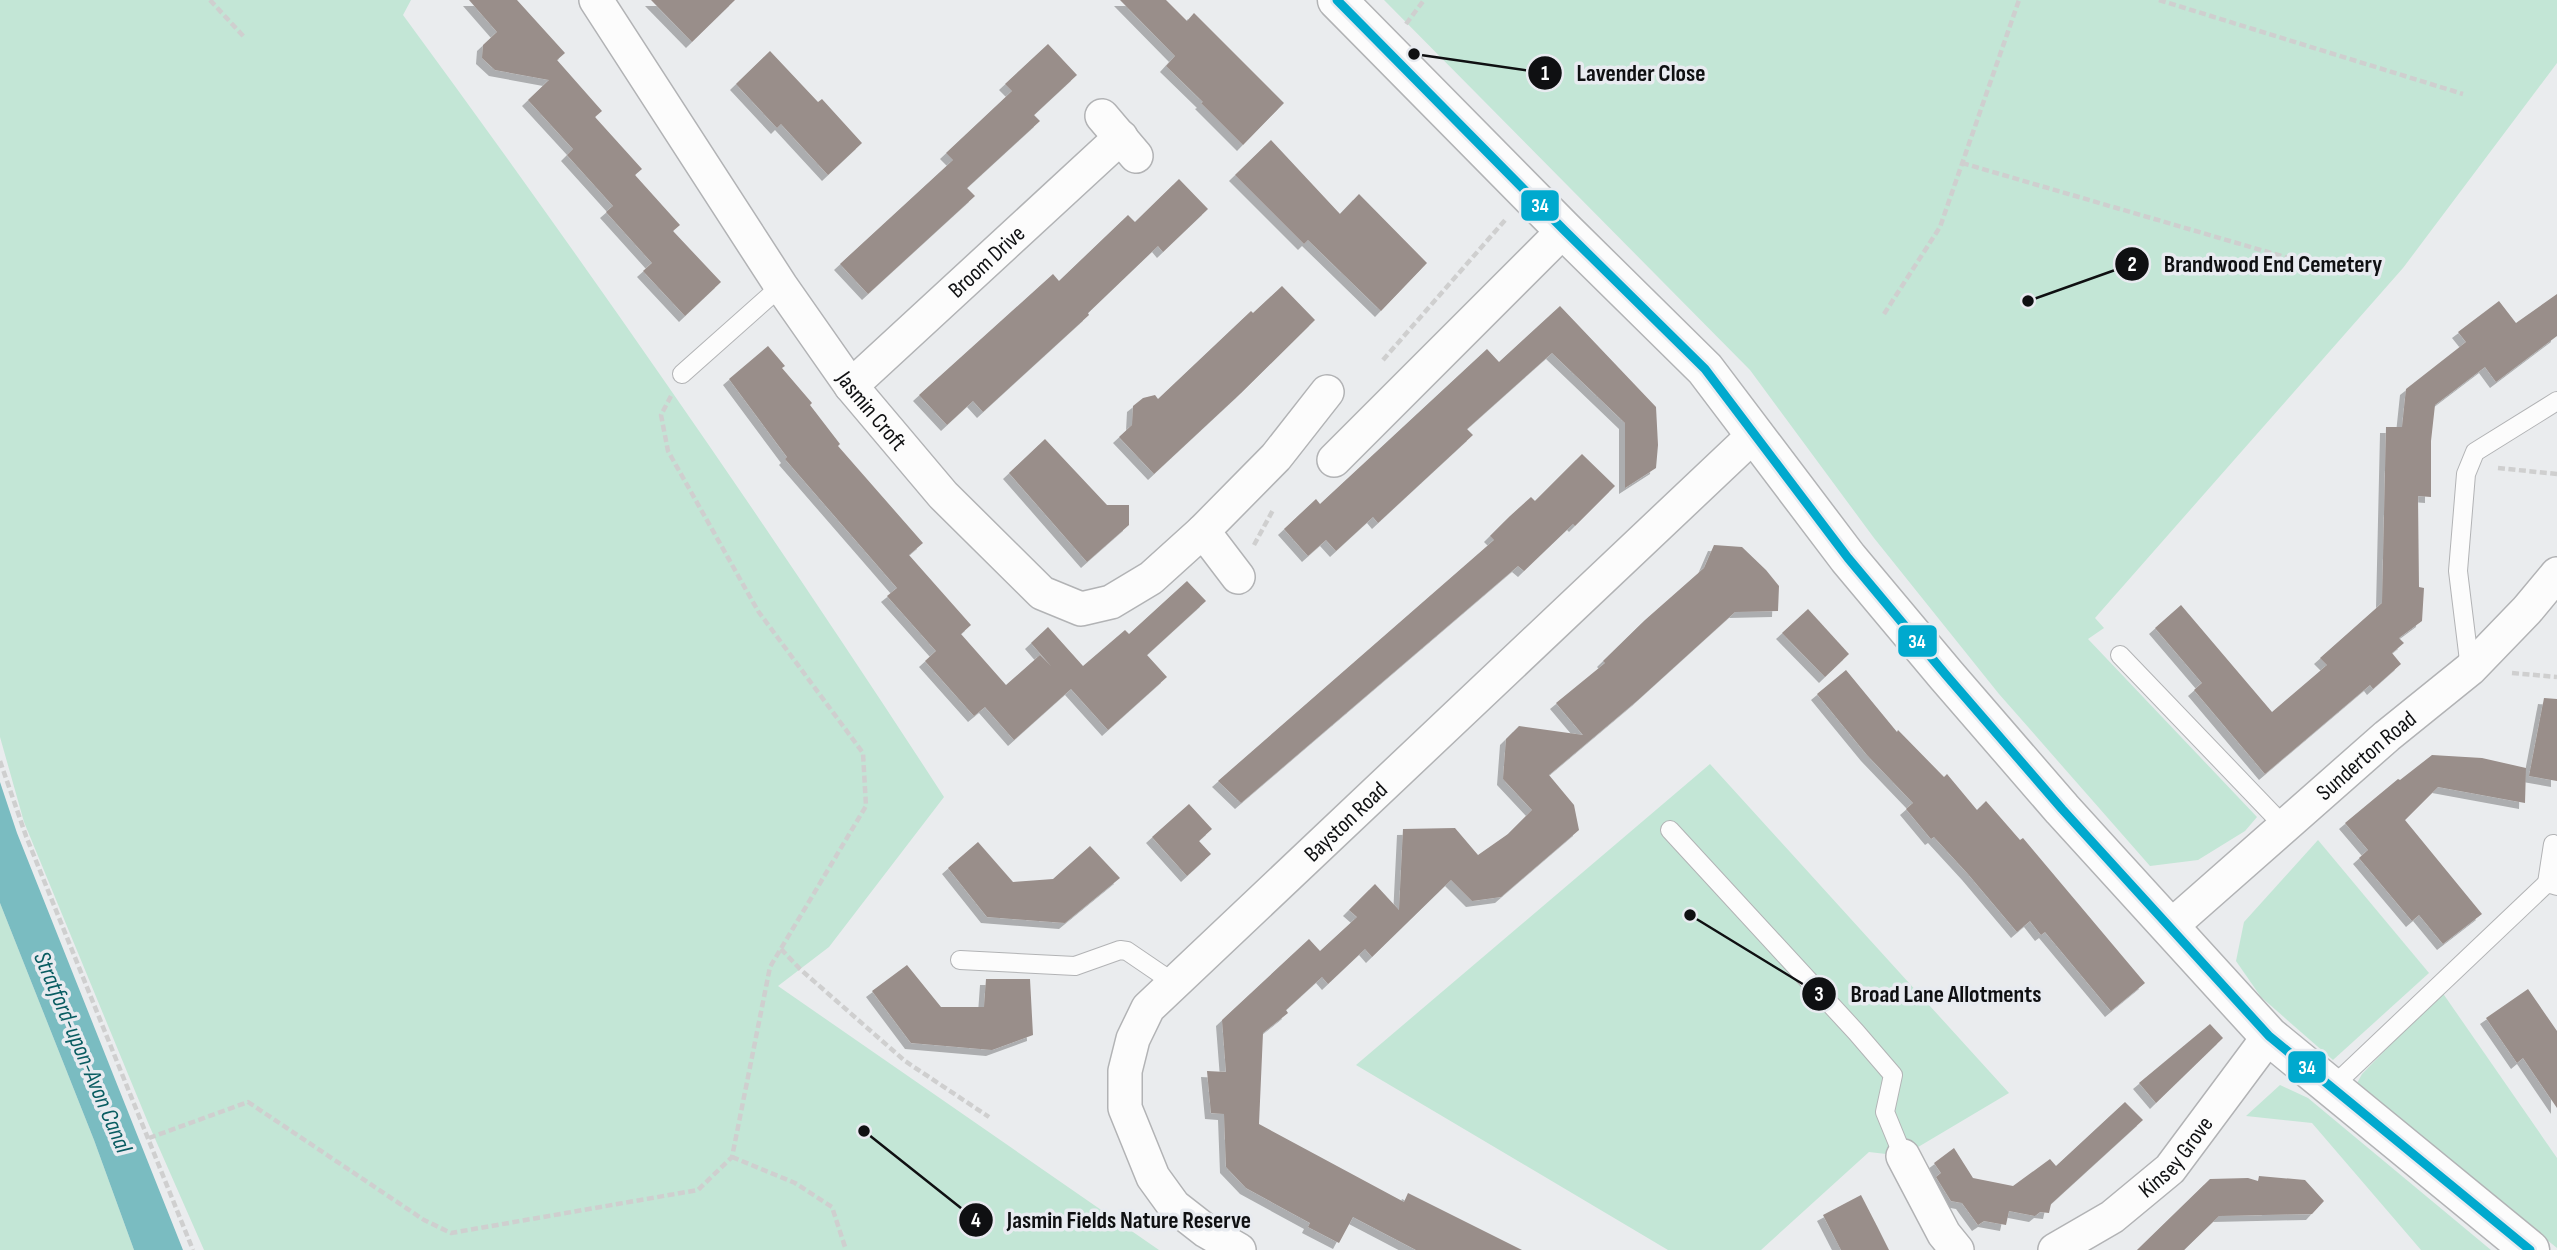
<svg xmlns="http://www.w3.org/2000/svg" width="2557" height="1250" viewBox="0 0 2557 1250" font-family="'Sofia Sans Condensed',sans-serif">
<style>
.green{fill:#c3e6d6}
.water{fill:#7abcc1}
.building{fill:#998e8a;filter:url(#shadow)}
.lines{fill:none;stroke-linecap:round;stroke-linejoin:round}
.service-casing{stroke:#b2b3b5;stroke-width:20}
.minor-casing{stroke:#b2b3b5;stroke-width:36}
.tertiary-casing{stroke:#b2b3b5;stroke-width:41}
.path{stroke:#cfcfcf;stroke-width:4.5;stroke-dasharray:7 3.5;stroke-linecap:butt}
.service{stroke:#fcfcfc;stroke-width:18}
.minor{stroke:#fcfcfc;stroke-width:33}
.tertiary{stroke:#fcfcfc;stroke-width:38}
.bus-1-casing{stroke:#e8ebf0;stroke-width:14}
.bus-1{stroke:#00a9ce;stroke-width:9}
.labels{text-anchor:middle;stroke-width:7;stroke-linejoin:round;paint-order:stroke}
.street-label{font-size:23px;fill:#0f1012;stroke:#e8ebf0}
.water-label{font-size:24px;font-style:italic;fill:#095c61;stroke:#e8ebf0}
.leader{fill:none;stroke:#0f1012;stroke-width:2.5}
.callout-dot{fill:#0f1012;stroke:#e8ebf0;stroke-width:2.5}
.mark-label{font-size:21px;text-anchor:middle;font-weight:bold;fill:#fff}
.callout-label{font-size:24px;text-anchor:middle;font-weight:bold;fill:#0f1012;stroke:#e8ebf0;stroke-width:7;stroke-linejoin:round;paint-order:stroke}
.line-badge{stroke:#e8ebf0;stroke-width:2.5}
.badge-label{font-size:19px;text-anchor:middle;font-weight:bold;fill:#fff}
</style>
<defs>
<filter id="shadow"><feDropShadow dx="-6" dy="6" stdDeviation="0" flood-color="#0004"/></filter>
</defs>
<rect width="100%" height="100%" fill="#eaecee"/>
<g class="green">
<path d="M 0,0 L 411,0 L 403,15 C 591,271 772,532 944,797 L 829,947 L 778,986 L 1159,1250 L 204,1250 L 149,1125 L 24,822 L 0,737 Z"/>
<path d="M 1384,0 L 2557,0 L 2557,63 L 2403,268 L 2095,618 L 2104,628 L 2088,639 L 2257,817 L 2245,831 L 2198,860 L 2150,866 L 1999,694 L 1874,538 L 1750,370 Z"/>
<path d="M 1710,764 L 2009,1093 L 1903,1156 L 1869,1152 L 1761,1250 L 1668,1250 L 1356,1065 Z"/>
<path d="M 2318,840 L 2429,973 L 2333,1060 L 2261,997 L 2236,961 L 2244,922 Z"/>
<path d="M 0,903 L 94,1140 L 134,1250 L 0,1250 Z"/>
<path d="M 2442,992 L 2557,1158 L 2557,1248 L 2356,1085 L 2362,1074 Z"/>
<path d="M 2280,1085 L 2308,1098 L 2491,1250 L 2421,1250 L 2312,1123 L 2246,1116 Z"/>
</g>
<path class="water" d="M 0,782 L 17,833 L 183,1250 L 134,1250 L 94,1140 L 0,903 Z"/>
<g class="building">
<path d="M 469,0 L 517,0 L 565,53 L 557,60 L 602,111 L 595,117 L 642,169 L 635,175 L 680,225 L 673,231 L 721,282 L 685,316 L 643,271 L 652,263 L 606,212 L 613,206 L 567,155 L 573,149 L 528,100 L 549,80 L 495,70 L 482,58 L 483,45 L 497,32 Z"/>
<path d="M 651,0 L 735,0 L 692,42 Z"/>
<path d="M 1120,0 L 1166,0 L 1187,21 L 1194,13 L 1284,103 L 1243,145 L 1201,103 L 1203,102 L 1166,66 L 1175,56 Z"/>
<path d="M 1048,44 L 1077,75 L 1034,115 L 1040,121 L 967,188 L 975,196 L 868,294 L 840,264 L 953,160 L 946,153 L 1012,91 L 1005,84 Z"/>
<path d="M 770,51 L 818,102 L 822,99 L 862,143 L 828,175 L 781,124 L 777,128 L 736,84 Z"/>
<path d="M 1271,140 L 1340,214 L 1359,194 L 1427,263 L 1381,311 L 1308,240 L 1304,244 L 1235,175 Z"/>
<path d="M 1179,179 L 1208,209 L 1163,252 L 1158,246 L 1088,313 L 1089,315 L 983,412 L 973,401 L 947,425 L 919,395 L 1053,274 L 1059,281 L 1128,215 L 1135,222 Z"/>
<path d="M 1282,286 L 1315,320 L 1241,393 L 1154,474 L 1119,437 L 1132,425 L 1133,406 L 1143,398 L 1155,395 L 1158,399 L 1251,311 L 1253,313 Z"/>
<path d="M 2557,294 L 2557,336 L 2496,382 L 2485,367 L 2435,405 L 2431,441 L 2431,497 L 2418,496 L 2419,587 L 2424,588 L 2422,621 L 2399,638 L 2404,643 L 2392,653 L 2401,664 L 2373,689 L 2370,685 L 2265,774 L 2194,690 L 2202,683 L 2155,628 L 2181,605 L 2272,712 L 2327,665 L 2320,658 L 2382,603 L 2386,427 L 2402,427 L 2406,389 L 2466,342 L 2458,332 L 2499,301 L 2516,323 Z"/>
<path d="M 1560,306 L 1656,407 L 1658,445 L 1656,468 L 1625,488 L 1625,423 L 1552,353 L 1467,429 L 1473,435 L 1378,523 L 1373,517 L 1336,551 L 1326,540 L 1308,556 L 1284,529 L 1316,499 L 1320,504 L 1487,349 L 1499,362 Z"/>
<path d="M 768,346 L 785,366 L 782,368 L 812,403 L 810,405 L 840,444 L 838,446 L 923,543 L 909,555 L 971,625 L 961,634 L 1006,685 L 1040,655 L 1051,666 L 1031,643 L 1048,627 L 1083,666 L 1125,630 L 1129,634 L 1187,581 L 1206,601 L 1147,655 L 1167,677 L 1108,730 L 1071,689 L 1014,740 L 985,707 L 974,716 L 925,661 L 936,651 L 887,596 L 897,588 L 785,459 L 787,457 L 729,379 Z"/>
<path d="M 1045,439 L 1107,505 L 1129,505 L 1129,525 L 1087,562 L 1009,473 Z"/>
<path d="M 1582,454 L 1615,486 L 1575,526 L 1573,524 L 1524,571 L 1518,566 L 1241,803 L 1218,781 L 1494,540 L 1490,536 L 1510,516 L 1531,497 L 1535,501 Z"/>
<path d="M 1714,545 L 1742,547 L 1766,570 L 1779,586 L 1778,611 L 1735,612 L 1638,700 L 1549,775 L 1574,805 L 1579,830 L 1501,897 L 1472,901 L 1451,880 L 1372,957 L 1365,949 L 1328,984 L 1322,977 L 1286,1010 L 1288,1013 L 1263,1033 L 1259,1124 L 1404,1202 L 1408,1193 L 1522,1250 L 1416,1250 L 1353,1217 L 1339,1243 L 1308,1227 L 1310,1223 L 1246,1188 L 1226,1167 L 1224,1114 L 1211,1113 L 1207,1071 L 1226,1072 L 1222,1020 L 1309,939 L 1320,951 L 1357,917 L 1349,910 L 1375,884 L 1399,910 L 1403,829 L 1455,828 L 1478,855 L 1508,834 L 1532,810 L 1503,779 L 1506,739 L 1519,726 L 1583,735 L 1556,703 L 1605,663 L 1603,661 L 1645,620 L 1704,568 Z"/>
<path d="M 1808,609 L 1849,654 L 1825,677 L 1782,633 Z"/>
<path d="M 1846,670 L 1897,732 L 1898,730 L 1944,777 L 1947,774 L 1977,810 L 1986,801 L 2020,840 L 2023,838 L 2145,983 L 2111,1011 L 2045,932 L 2041,935 L 2030,921 L 2017,932 L 1968,874 L 1934,837 L 1931,839 L 1906,809 L 1913,803 L 1867,755 L 1817,694 Z"/>
<path d="M 2544,698 L 2557,699 L 2557,781 L 2529,776 Z"/>
<path d="M 2432,755 L 2482,758 L 2526,768 L 2525,803 L 2438,787 L 2405,820 L 2482,914 L 2443,944 L 2419,915 L 2412,921 L 2359,858 L 2368,850 L 2345,823 L 2398,779 L 2400,780 Z"/>
<path d="M 1189,804 L 1212,829 L 1199,841 L 1211,854 L 1187,876 L 1152,837 Z"/>
<path d="M 978,842 L 1013,882 L 1053,879 L 1090,846 L 1120,878 L 1065,923 L 987,917 L 948,868 Z"/>
<path d="M 907,965 L 941,1007 L 984,1007 L 986,979 L 1030,979 L 1033,1035 L 992,1050 L 911,1043 L 872,991 Z"/>
<path d="M 2528,989 L 2557,1031 L 2557,1108 L 2523,1058 L 2517,1063 L 2486,1018 Z"/>
<path d="M 2210,1024 L 2223,1038 L 2156,1103 L 2139,1083 Z"/>
<path d="M 2125,1102 L 2143,1120 L 2051,1204 L 2049,1213 L 2040,1212 L 2035,1216 L 2009,1211 L 2006,1225 L 1984,1221 L 1978,1225 L 1962,1203 L 1951,1201 L 1936,1177 L 1941,1173 L 1934,1163 L 1954,1148 L 1973,1178 L 2013,1186 L 2050,1159 L 2056,1166 Z"/>
<path d="M 2259,1176 L 2305,1180 L 2324,1201 L 2312,1214 L 2219,1216 L 2184,1250 L 2137,1250 L 2210,1179 L 2248,1178 L 2258,1181 Z"/>
<path d="M 1861,1195 L 1878,1228 L 1889,1250 L 1841,1250 L 1823,1215 Z"/>
</g>
<g class="lines">
<defs>
<g id="service">
<path d="M 682,374 L 781,286"/>
<path d="M 2120,655 L 2284,826"/>
<path d="M 2470,669 L 2458,571 L 2466,474 L 2475,452 L 2557,401"/>
<path d="M 1670,830 L 1856,1032 L 1893,1075 L 1885,1112 L 1903,1156"/>
<path d="M 2547,883 L 2553,844"/>
<path d="M 960,960 L 1075,966 L 1120,950 L 1127,951 L 1174,983"/>
<path d="M 2331,1088 L 2547,883 L 2557,886"/>
</g>
<g id="minor">
<path id="s1" d="M 596,0 L 781,286 L 851,386 L 943,495 L 1042,593 L 1081,609 L 1111,602 L 1151,578 L 1203,531 L 1238,577"/>
<path d="M 1102,116 L 1136,156"/>
<path id="s2" d="M 851,386 L 1121,137"/>
<path d="M 1334,460 L 1564,230"/>
<path d="M 1203,531 L 1276,457 L 1327,392"/>
<path id="s3" d="M 2169,928 L 2387,736 L 2470,669 L 2527,610 L 2557,574"/>
<path d="M 1903,1156 L 1944,1234 L 1957,1250"/>
<path id="s4" d="M 1239,1250 L 1206,1231 L 1174,1206 L 1153,1177 L 1125,1108 L 1125,1071 L 1133,1039 L 1148,1008 L 1756,433"/>
<path id="s5" d="M 2055,1250 L 2112,1217 L 2170,1169 L 2269,1036"/>
</g>
<path id="tertiary" d="M 1337,0 L 1564,230 L 1705,369 L 1848,558 L 1946,675 L 2062,809 L 2269,1036 L 2530,1250"/>
</defs>
<use href="#service" class="service-casing"/>
<use href="#minor" class="minor-casing"/>
<use href="#tertiary" class="tertiary-casing"/>
<g class="path">
<path d="M 210,0 L 245,38"/>
<path d="M 2159,0 L 2463,94"/>
<path d="M 1406,24 L 1424,0"/>
<path d="M 1962,163 L 2309,264"/>
<path d="M 1884,314 L 1940,227 L 2019,0"/>
<path d="M 1383,360 L 1506,219"/>
<path d="M 2498,468 L 2557,474"/>
<path d="M 1254,545 L 1273,510"/>
<path d="M 2512,673 L 2557,677"/>
<path d="M 0,761 L 26,836 L 193,1250"/>
<path d="M 781,949 L 800,969 L 905,1061 L 989,1117"/>
<path d="M 149,1138 L 248,1102 L 424,1220 L 451,1233 L 698,1190 L 732,1157 L 770,967 L 866,806 L 863,753 L 758,611 L 668,451 L 661,415 L 671,396"/>
<path d="M 732,1157 L 795,1183 L 832,1207 L 846,1250"/>
</g>
<use href="#service" class="service"/>
<use href="#minor" class="minor"/>
<use href="#tertiary" class="tertiary"/>
<defs>
<path id="bus-1" d="M 1337,0 L 1564,230 L 1705,369 L 1848,558 L 1946,675 L 2062,809 L 2269,1036 L 2530,1250"/>
</defs>
<use href="#bus-1" class="bus-1-casing"/>
<use href="#bus-1" class="bus-1"/>
</g>
<g class="labels">
<g class="street-label">
<text dy="8" stroke="none"><textPath href="#s2" startOffset="184">Broom Drive</textPath></text>
<text dy="8" stroke="none"><textPath href="#s1" startOffset="495">Jasmin Croft</textPath></text>
<text dy="8" stroke="none"><textPath href="#s3" startOffset="262">Sunderton Road</textPath></text>
<text dy="8" stroke="none"><textPath href="#s4" startOffset="565">Bayston Road</textPath></text>
<text dy="8" stroke="none"><textPath href="#s5" startOffset="154">Kinsey Grove</textPath></text>
</g>
<g class="water-label">
<text transform="translate(83 1052) rotate(67)" y="8">Stratford-upon-Avon Canal</text>
</g>
</g>
<path class="leader" d="M1414 54L1545 73M2028 301L2132 264M1690 915L1819 994M864 1131L976 1220"/>
<g class="callout-dot">
<circle cx="1414" cy="54" r="7"/>
<circle cx="2028" cy="301" r="7"/>
<circle cx="1690" cy="915" r="7"/>
<circle cx="864" cy="1131" r="7"/>
<circle cx="1545" cy="73" r="18"/>
<circle cx="2132" cy="264" r="18"/>
<circle cx="1819" cy="994" r="18"/>
<circle cx="976" cy="1220" r="18"/>
</g>
<g class="mark-label">
<text x="1545" y="80">1</text>
<text x="2132" y="271">2</text>
<text x="1819" y="1001">3</text>
<text x="976" y="1227">4</text>
</g>
<g class="callout-label">
<text x="1641" y="81">Lavender Close</text>
<text x="2273" y="272">Brandwood End Cemetery</text>
<text x="1946" y="1002">Broad Lane Allotments</text>
<text x="1129" y="1228">Jasmin Fields Nature Reserve</text>
</g>
<g class="line-badge">
<rect x="1520" y="189" width="40" height="33" rx="7" fill="#00a9ce"/>
<rect x="1897" y="624" width="41" height="34" rx="7" fill="#00a9ce"/>
<rect x="2287" y="1050" width="40" height="34" rx="7" fill="#00a9ce"/>
</g>
<g class="badge-label">
<text x="1540" y="212">34</text>
<text x="1917" y="648">34</text>
<text x="2307" y="1074">34</text>
</g>
</svg>
